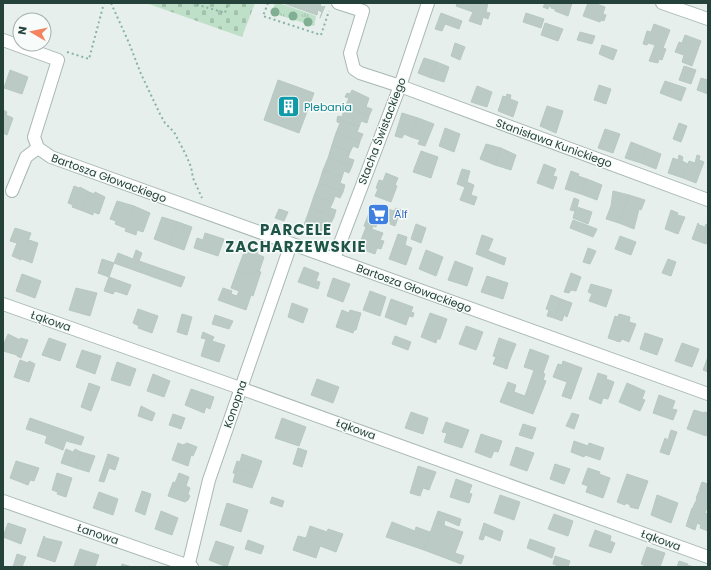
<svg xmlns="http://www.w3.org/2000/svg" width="711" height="570" viewBox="0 0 711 570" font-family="Poppins,sans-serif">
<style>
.grass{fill:url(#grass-tufts)}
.cemetery{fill:url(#cemetery-stones)}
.building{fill:#bbcac4;stroke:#b8c9c2}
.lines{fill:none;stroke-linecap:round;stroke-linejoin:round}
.minor-casing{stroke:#a8b8b2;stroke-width:14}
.path{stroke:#86b3a5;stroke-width:2;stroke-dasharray:2 3;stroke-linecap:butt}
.minor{stroke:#fff;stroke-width:12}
.tree{fill:#80af93}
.labels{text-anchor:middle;stroke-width:3;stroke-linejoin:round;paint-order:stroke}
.culture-label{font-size:11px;fill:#0d838f;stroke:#f7fbf9;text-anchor:start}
.street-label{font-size:11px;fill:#24423a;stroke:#f7fbf9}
.shop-label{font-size:11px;fill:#366cbe;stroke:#f7fbf9;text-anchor:start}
.district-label{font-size:15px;font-weight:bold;letter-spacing:1px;fill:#1f5548;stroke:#f7fbf9}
</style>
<defs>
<pattern id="grass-tufts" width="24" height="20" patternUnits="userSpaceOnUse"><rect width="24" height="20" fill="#bfe0c8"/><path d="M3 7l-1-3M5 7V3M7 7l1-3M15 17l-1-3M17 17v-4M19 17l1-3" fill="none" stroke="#a4c1ad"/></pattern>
<pattern id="cemetery-stones" width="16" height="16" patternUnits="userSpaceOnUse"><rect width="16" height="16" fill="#bfe0c8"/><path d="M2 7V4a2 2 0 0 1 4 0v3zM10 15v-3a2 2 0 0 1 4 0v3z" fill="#a4c1ad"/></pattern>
</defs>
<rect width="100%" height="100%" fill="#e6efeb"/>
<path class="grass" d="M 275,3 L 279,3 L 316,16 L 314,26 L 272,13 Z"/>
<path class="cemetery" d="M 146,3 L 255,3 L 242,37 Z"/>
<g class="building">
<path d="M 283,3 L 321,3 L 320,6 L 324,7 L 325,6 L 320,18 L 322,12 L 318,10 L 317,15 Z"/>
<path d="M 457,3 L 488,3 L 486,12 L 490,13 L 488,19 L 483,17 L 481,25 L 469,21 L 473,12 L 456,6 Z"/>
<path d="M 541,3 L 553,3 L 551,7 L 549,6 L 548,9 L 543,7 L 545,4 Z"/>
<path d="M 553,3 L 572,3 L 568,16 L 555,11 L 555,9 L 551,8 Z"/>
<path d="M 588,3 L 594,3 L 605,7 L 603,14 L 606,15 L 604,21 L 601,20 L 600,22 L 583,16 Z"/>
<path d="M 441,13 L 462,21 L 459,29 L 445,24 L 442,31 L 435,29 Z"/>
<path d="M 526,13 L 544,19 L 541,28 L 523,22 Z"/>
<path d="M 545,23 L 563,29 L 558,41 L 541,35 Z"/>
<path d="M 654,24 L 670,30 L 663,48 L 666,49 L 662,60 L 659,59 L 658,63 L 649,61 L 655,45 L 648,43 L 647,45 L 643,44 L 647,31 L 651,32 Z"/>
<path d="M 580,32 L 595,36 L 592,44 L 577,40 Z"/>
<path d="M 685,35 L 701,41 L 692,66 L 682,62 L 684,55 L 675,52 L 679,42 L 682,43 Z"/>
<path d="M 455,43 L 465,47 L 460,60 L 451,56 Z"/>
<path d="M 602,45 L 617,50 L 613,60 L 599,54 Z"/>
<path d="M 424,58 L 437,62 L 431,78 L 418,73 Z"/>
<path d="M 437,62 L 449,67 L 444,82 L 431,78 Z"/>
<path d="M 684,66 L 696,70 L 691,84 L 679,80 Z"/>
<path d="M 10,70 L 28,77 L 22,94 L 4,88 Z"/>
<path d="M 701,78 L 708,80 L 708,94 L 697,90 Z"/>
<path d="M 278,80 L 314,93 L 299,133 L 264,120 Z"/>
<path d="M 665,81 L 686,88 L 681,101 L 660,93 Z"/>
<path d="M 599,85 L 611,89 L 606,104 L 594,100 Z"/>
<path d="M 477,86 L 492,92 L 487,107 L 471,102 Z"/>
<path d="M 352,90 L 369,98 L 366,107 L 372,109 L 369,116 L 345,107 L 349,98 L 345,97 L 347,93 L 350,94 Z"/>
<path d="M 507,94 L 511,95 L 510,99 L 518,102 L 513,117 L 498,111 L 503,96 L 506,97 Z"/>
<path d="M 547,106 L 563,111 L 556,133 L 540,126 Z"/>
<path d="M 345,107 L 369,116 L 367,123 L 361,121 L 359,127 L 337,119 L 338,116 L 342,117 Z"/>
<path d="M 3,110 L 7,112 L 6,115 L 13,118 L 7,135 L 3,133 Z"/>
<path d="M 402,113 L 418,118 L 411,137 L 404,134 L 402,138 L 395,136 Z"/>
<path d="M 418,118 L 434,124 L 425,146 L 418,144 L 420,140 L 411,137 Z"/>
<path d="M 337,119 L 359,127 L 357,132 L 363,134 L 360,141 L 336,133 L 340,123 L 337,122 Z"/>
<path d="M 679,123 L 687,126 L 681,142 L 673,139 Z"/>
<path d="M 445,128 L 460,134 L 454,152 L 439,146 Z"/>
<path d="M 605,129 L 620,134 L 613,153 L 598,148 Z"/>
<path d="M 336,133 L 360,141 L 358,148 L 353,146 L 350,152 L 332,145 Z"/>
<path d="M 631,142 L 646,148 L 641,163 L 625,158 Z"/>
<path d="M 486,144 L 501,148 L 495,165 L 480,159 Z"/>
<path d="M 332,145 L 350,152 L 348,158 L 354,160 L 352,166 L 328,158 Z"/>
<path d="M 501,148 L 516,155 L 511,170 L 495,165 Z"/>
<path d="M 646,148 L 661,154 L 656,169 L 641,163 Z"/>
<path d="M 421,151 L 438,157 L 431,178 L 413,172 Z"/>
<path d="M 679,155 L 683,157 L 682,161 L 688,164 L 683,178 L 668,173 L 673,158 L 678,160 Z"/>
<path d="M 697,155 L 700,156 L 699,160 L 704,162 L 696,183 L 683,178 L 689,161 L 695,163 Z"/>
<path d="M 328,158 L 352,166 L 349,173 L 344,171 L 342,177 L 323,170 Z"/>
<path d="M 544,164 L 556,169 L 553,176 L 557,177 L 553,189 L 537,183 Z"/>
<path d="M 462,169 L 470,171 L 467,182 L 474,185 L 471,195 L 477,197 L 474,205 L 460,200 L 465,187 L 457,184 Z"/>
<path d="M 323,170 L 342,177 L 340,183 L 345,185 L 343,192 L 319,183 Z"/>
<path d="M 571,171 L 579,174 L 578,176 L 587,179 L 581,194 L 565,189 Z"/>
<path d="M 386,173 L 398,178 L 395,185 L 397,186 L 391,202 L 375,196 L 378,189 L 376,188 L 379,180 L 383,181 Z"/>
<path d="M 587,179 L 602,185 L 597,200 L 581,194 Z"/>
<path d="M 319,183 L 343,192 L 340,198 L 335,196 L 333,202 L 314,196 Z"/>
<path d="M 74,186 L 79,188 L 80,187 L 89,192 L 83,211 L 72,207 L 73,205 L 68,203 Z"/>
<path d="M 613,191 L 629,195 L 619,223 L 606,219 L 611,206 Z"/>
<path d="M 89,192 L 94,194 L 95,192 L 105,197 L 99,214 L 93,212 L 93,215 L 83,211 Z"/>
<path d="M 629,195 L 645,200 L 641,210 L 639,209 L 634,229 L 619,223 Z"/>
<path d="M 314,196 L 333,202 L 330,208 L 336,210 L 334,217 L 310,208 Z"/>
<path d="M 574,198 L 579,200 L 577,207 L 592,212 L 588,224 L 573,218 L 575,211 L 570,210 Z"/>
<path d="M 117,201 L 134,206 L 125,228 L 115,224 L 116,221 L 110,219 Z"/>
<path d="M 375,204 L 394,211 L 396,208 L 401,210 L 395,226 L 390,224 L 391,222 L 371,214 Z"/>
<path d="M 134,206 L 150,213 L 143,232 L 137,230 L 136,235 L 125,231 Z"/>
<path d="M 310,208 L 334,217 L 331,223 L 326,221 L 322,231 L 304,225 Z"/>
<path d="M 279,209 L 288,212 L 284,221 L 275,218 Z"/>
<path d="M 671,210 L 678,213 L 677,215 L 685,217 L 678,234 L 665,229 Z"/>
<path d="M 369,213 L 379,217 L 376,227 L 373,226 L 372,229 L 364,226 Z"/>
<path d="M 162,217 L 178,222 L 170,245 L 154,239 Z"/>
<path d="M 573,220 L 597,229 L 593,237 L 570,228 Z"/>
<path d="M 178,222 L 192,227 L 184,250 L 170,245 Z"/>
<path d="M 698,223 L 699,225 L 705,227 L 706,224 L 708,225 L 708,240 L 706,244 L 692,239 Z"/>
<path d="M 416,224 L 426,228 L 421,243 L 411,239 Z"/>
<path d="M 366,227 L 383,233 L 380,240 L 384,241 L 381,249 L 377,248 L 375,254 L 358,248 Z"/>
<path d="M 15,228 L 31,233 L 21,260 L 12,256 L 17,243 L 10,241 Z"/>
<path d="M 205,233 L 224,239 L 218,256 L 194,248 L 197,238 L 203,240 Z"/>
<path d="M 398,234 L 407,237 L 405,245 L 412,248 L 406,265 L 389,259 Z"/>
<path d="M 482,235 L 493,239 L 488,251 L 506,258 L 504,265 L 476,254 Z"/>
<path d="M 620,236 L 636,242 L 631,255 L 615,249 Z"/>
<path d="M 29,240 L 38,243 L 32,263 L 22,259 Z"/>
<path d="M 246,247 L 258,251 L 257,254 L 264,257 L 259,272 L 255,271 L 253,276 L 237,271 Z"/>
<path d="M 588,248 L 596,251 L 590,264 L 583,262 Z"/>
<path d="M 136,250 L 142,253 L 139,261 L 185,277 L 181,287 L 114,263 L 118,253 L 133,259 Z"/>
<path d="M 426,250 L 443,257 L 436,276 L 419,269 Z"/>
<path d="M 102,259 L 114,263 L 109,277 L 98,273 Z"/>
<path d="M 668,259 L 676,262 L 671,276 L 662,273 Z"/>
<path d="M 455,261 L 473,268 L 467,286 L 448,280 Z"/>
<path d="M 304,267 L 319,273 L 316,281 L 320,282 L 318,289 L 298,282 Z"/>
<path d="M 237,271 L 253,276 L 255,271 L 261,272 L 253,296 L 251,295 L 246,310 L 218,300 L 223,288 L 232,291 L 231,294 L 237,296 L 239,291 L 231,288 Z"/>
<path d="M 571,273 L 581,277 L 576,291 L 571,290 L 569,293 L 564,292 Z"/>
<path d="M 22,274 L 41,281 L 35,298 L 16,291 Z"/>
<path d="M 487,276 L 508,283 L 503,299 L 481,292 Z"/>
<path d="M 109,277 L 131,285 L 127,295 L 115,291 L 113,294 L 104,291 Z"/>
<path d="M 333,278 L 350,284 L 343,302 L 327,296 Z"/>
<path d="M 591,284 L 612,290 L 606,307 L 589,301 L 592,294 L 588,292 Z"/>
<path d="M 76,288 L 97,293 L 90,316 L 69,310 Z"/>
<path d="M 370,291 L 386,297 L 380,316 L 363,310 Z"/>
<path d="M 551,295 L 561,299 L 554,318 L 547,316 L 549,310 L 546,309 Z"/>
<path d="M 391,299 L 413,307 L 411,312 L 414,313 L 413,317 L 409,316 L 406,325 L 385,317 Z"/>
<path d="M 561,299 L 572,303 L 567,317 L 564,315 L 562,321 L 554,318 Z"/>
<path d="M 292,303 L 308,309 L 303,323 L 288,317 Z"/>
<path d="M 138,309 L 158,316 L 152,333 L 138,328 L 139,326 L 133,323 Z"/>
<path d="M 342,310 L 349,313 L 350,310 L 361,313 L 356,330 L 354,330 L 353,333 L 336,327 Z"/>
<path d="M 430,313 L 447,319 L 440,339 L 437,339 L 436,343 L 421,337 Z"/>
<path d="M 182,314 L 192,317 L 187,335 L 177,332 Z"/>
<path d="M 619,314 L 630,317 L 629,322 L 636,324 L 629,342 L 622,339 L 620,342 L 618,341 L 617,342 L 617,341 L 608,338 L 615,316 L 618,317 Z"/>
<path d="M 215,315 L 233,321 L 229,329 L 212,324 Z"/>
<path d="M 466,326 L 483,332 L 476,350 L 459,344 Z"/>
<path d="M 203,332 L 214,337 L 212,341 L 225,345 L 219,362 L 201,356 L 206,339 L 201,338 Z"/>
<path d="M 645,333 L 663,339 L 657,355 L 640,349 Z"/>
<path d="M 8,334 L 20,340 L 20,338 L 28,340 L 21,358 L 17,356 L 17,355 L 3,351 L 3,346 Z"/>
<path d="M 395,336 L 411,342 L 408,350 L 392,344 Z"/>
<path d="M 49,338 L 66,344 L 60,361 L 42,355 Z"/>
<path d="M 499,338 L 516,344 L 509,362 L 493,356 Z"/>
<path d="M 682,343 L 699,349 L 692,367 L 675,361 Z"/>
<path d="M 530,349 L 549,356 L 543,373 L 524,367 Z"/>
<path d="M 82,350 L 101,356 L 95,374 L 76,367 Z"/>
<path d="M 496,357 L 509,362 L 507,369 L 493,364 Z"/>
<path d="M 708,357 L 708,372 L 703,370 Z"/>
<path d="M 20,360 L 28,363 L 29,361 L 35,364 L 29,382 L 14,377 Z"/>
<path d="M 563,361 L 582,368 L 571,399 L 562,396 L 567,382 L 553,377 L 558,364 L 562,365 Z"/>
<path d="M 117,362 L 136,369 L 130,386 L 111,380 Z"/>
<path d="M 534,370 L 545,374 L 543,380 L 546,381 L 533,414 L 500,402 L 508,382 L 516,385 L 514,392 L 525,396 Z"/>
<path d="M 598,373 L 607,376 L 606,379 L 614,382 L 608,399 L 603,398 L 601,404 L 589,399 Z"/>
<path d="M 153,374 L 170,381 L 164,397 L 147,391 Z"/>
<path d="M 317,379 L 339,387 L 333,403 L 311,395 Z"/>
<path d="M 89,383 L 100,387 L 91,411 L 81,407 Z"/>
<path d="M 627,383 L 645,391 L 642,399 L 645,400 L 640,411 L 619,402 Z"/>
<path d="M 191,389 L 214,397 L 210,409 L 206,407 L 204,413 L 185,405 Z"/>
<path d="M 659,395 L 675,401 L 672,409 L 677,410 L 673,420 L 653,413 Z"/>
<path d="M 141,406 L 155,413 L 152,421 L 138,416 Z"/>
<path d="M 694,410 L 704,413 L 704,412 L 708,413 L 708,430 L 706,436 L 687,429 Z"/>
<path d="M 411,412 L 428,418 L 423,434 L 405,428 Z"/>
<path d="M 572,413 L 579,415 L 574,429 L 566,426 Z"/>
<path d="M 173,414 L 185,418 L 181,429 L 169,425 Z"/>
<path d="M 30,418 L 84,437 L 81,445 L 66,441 L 63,450 L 45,443 L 47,436 L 26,429 Z"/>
<path d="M 282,418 L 306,427 L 299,446 L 275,438 Z"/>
<path d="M 446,422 L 469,430 L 462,448 L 444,442 L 447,433 L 442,432 Z"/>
<path d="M 523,424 L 536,428 L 532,439 L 519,435 Z"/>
<path d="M 671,430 L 677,432 L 669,455 L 660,452 L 665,438 L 668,440 Z"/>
<path d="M 481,434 L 502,441 L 498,452 L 494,451 L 491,458 L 475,452 Z"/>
<path d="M 574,441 L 588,446 L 589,443 L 604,448 L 600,460 L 585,455 L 584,457 L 571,452 Z"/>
<path d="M 178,443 L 183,445 L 187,443 L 197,447 L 193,456 L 191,455 L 188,466 L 172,460 Z"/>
<path d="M 516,447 L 534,453 L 527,471 L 510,465 Z"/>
<path d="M 298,448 L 307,451 L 302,467 L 293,464 Z"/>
<path d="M 66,449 L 73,452 L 75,449 L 81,452 L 76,468 L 61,463 Z"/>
<path d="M 81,452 L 95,456 L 89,472 L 76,468 Z"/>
<path d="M 108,454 L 119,458 L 115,470 L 109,468 L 104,482 L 99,481 Z"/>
<path d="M 242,454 L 262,461 L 257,475 L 237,468 L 236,474 L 233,473 L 237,461 L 240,462 Z"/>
<path d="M 16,461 L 39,468 L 34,481 L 30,480 L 28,485 L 10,478 Z"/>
<path d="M 555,464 L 570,469 L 564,484 L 550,479 Z"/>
<path d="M 418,466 L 436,472 L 429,490 L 423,488 L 420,496 L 410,493 Z"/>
<path d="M 237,468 L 257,475 L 252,488 L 233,482 Z"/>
<path d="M 588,468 L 600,472 L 599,474 L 610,478 L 603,498 L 586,492 L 588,486 L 582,484 Z"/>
<path d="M 57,473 L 72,478 L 66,497 L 57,494 L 58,492 L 52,490 Z"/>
<path d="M 179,473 L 189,477 L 186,486 L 190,488 L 188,494 L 190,496 L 188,500 L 185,502 L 168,496 L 173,482 L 175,483 Z"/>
<path d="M 627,474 L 648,481 L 638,509 L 630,507 L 630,505 L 626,503 L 625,505 L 617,502 Z"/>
<path d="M 456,479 L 472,485 L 469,493 L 472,494 L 469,503 L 450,497 Z"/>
<path d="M 702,482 L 708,484 L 708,505 L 705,513 L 708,514 L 708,531 L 700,528 L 701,525 L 697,523 L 695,530 L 686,526 L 692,508 L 694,509 L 693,507 L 697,499 L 696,498 L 699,491 L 701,490 L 699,490 Z"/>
<path d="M 142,491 L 151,494 L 145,515 L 135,511 Z"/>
<path d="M 99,492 L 118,499 L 113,515 L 93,508 Z"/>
<path d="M 500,495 L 520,502 L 514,520 L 494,513 Z"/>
<path d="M 657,495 L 678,503 L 671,523 L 651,515 Z"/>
<path d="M 272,497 L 284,501 L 282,507 L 270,503 Z"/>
<path d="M 227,503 L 248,510 L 241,532 L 220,525 Z"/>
<path d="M 161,511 L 178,518 L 172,535 L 155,529 Z"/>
<path d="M 438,511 L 461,519 L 459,526 L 445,520 L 444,525 L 434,522 Z"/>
<path d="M 554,514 L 573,521 L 568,536 L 548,529 Z"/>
<path d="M 392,522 L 415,531 L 416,527 L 430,532 L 424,550 L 386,537 Z"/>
<path d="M 434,522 L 463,532 L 455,553 L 464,556 L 461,564 L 424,550 Z"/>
<path d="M 8,523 L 26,529 L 21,544 L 3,537 Z"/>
<path d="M 484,523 L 503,531 L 500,541 L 485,535 L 483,540 L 479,539 Z"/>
<path d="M 310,526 L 327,532 L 328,529 L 343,534 L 336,552 L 320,546 L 316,558 L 293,550 L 298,536 L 306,538 Z"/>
<path d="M 595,530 L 611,536 L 610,541 L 615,543 L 611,553 L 589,546 Z"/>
<path d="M 44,536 L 45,538 L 62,542 L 55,562 L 37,556 Z"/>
<path d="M 530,539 L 555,548 L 552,558 L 527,548 Z"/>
<path d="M 248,540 L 264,546 L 261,554 L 245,549 Z"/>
<path d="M 216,541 L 234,547 L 227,567 L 209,560 Z"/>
<path d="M 647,547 L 665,553 L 660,567 L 648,567 L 641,564 Z"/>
<path d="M 80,549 L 99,555 L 95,567 L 78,567 L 74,566 Z"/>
<path d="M 17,554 L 26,557 L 22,567 L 13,567 Z"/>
<path d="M 555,556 L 570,561 L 568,567 L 561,567 L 553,564 Z"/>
<path d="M 679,561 L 688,564 L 687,565 L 694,567 L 677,567 Z"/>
<path d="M 122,564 L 132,567 L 121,567 Z"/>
</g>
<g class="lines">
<defs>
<g id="minor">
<path d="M 338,3 L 363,11 L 350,53 L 354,69 L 360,73 L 400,86 L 708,200"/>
<path d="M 662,3 L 708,19"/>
<path d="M 3,40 L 58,60 L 34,137 L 38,148 L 51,157 L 708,394"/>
<path d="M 12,191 L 26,157 L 38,148"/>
<path d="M 334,259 L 400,86 L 428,3"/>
<path d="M 3,304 L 240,388 L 708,557"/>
<path d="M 3,501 L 192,567"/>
<path d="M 188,567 L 209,480 L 291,244"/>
</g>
</defs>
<use href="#minor" class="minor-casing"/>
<g class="path">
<path d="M 111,3 L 129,43 L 141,74 L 160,114 L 165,123 L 174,132 L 186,155 L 191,167 L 193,178 L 202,198"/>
<path d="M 192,3 L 225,13 L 228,3"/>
<path d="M 268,3 L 263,16 L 321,35 L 329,11"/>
<path d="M 67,52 L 89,59 L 104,3"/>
</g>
<use href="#minor" class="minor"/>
</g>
<g class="tree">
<circle cx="275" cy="12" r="4.5"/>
<circle cx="293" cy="16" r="4.5"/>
<circle cx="308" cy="22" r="4.5"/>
</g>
<defs>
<symbol id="building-square" viewBox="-11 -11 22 22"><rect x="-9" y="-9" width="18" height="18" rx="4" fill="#0f9aa8" stroke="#f7fbf9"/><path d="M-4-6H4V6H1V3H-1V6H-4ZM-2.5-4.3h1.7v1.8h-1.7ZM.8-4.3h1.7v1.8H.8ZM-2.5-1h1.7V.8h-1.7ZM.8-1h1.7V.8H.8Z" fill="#fff"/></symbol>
<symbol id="supermarket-square" viewBox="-11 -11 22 22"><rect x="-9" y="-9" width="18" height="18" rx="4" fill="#3f7fe0" stroke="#f7fbf9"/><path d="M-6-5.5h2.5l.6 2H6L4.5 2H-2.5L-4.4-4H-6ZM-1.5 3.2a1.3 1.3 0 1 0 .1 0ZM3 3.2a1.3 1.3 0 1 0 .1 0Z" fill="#fff"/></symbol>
</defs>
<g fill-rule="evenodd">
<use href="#building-square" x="276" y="94" width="25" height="25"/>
<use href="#supermarket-square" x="366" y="202" width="25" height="25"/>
</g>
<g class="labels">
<g class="culture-label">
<text x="304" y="111">Plebania</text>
</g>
<g class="street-label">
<text transform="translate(382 131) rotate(-69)" y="4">Stacha Świstackiego</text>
<text transform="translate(554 143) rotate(20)" y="4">Stanisława Kunickiego</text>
<text transform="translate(109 178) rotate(20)" y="4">Bartosza Głowackiego</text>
<text transform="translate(414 288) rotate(20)" y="4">Bartosza Głowackiego</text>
<text transform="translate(51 321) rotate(19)" y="4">Łąkowa</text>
<text transform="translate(235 404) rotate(-71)" y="4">Konopna</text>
<text transform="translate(356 429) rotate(20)" y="4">Łąkowa</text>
<text transform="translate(98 534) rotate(19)" y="4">Łanowa</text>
<text transform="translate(661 540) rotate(20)" y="4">Łąkowa</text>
</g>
<g class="shop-label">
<text x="394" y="218">Alf</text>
</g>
<g class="district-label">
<text x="296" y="235">PARCELE<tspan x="296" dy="17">ZACHARZEWSKIE</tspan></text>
</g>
</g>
<rect width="711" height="570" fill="none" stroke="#24423a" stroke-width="8"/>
<g transform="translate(32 32) rotate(279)"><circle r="19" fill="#f7fbf9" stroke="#a3b1ad"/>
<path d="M0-3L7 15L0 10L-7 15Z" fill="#f4845f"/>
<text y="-6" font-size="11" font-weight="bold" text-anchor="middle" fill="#24423a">N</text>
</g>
</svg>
